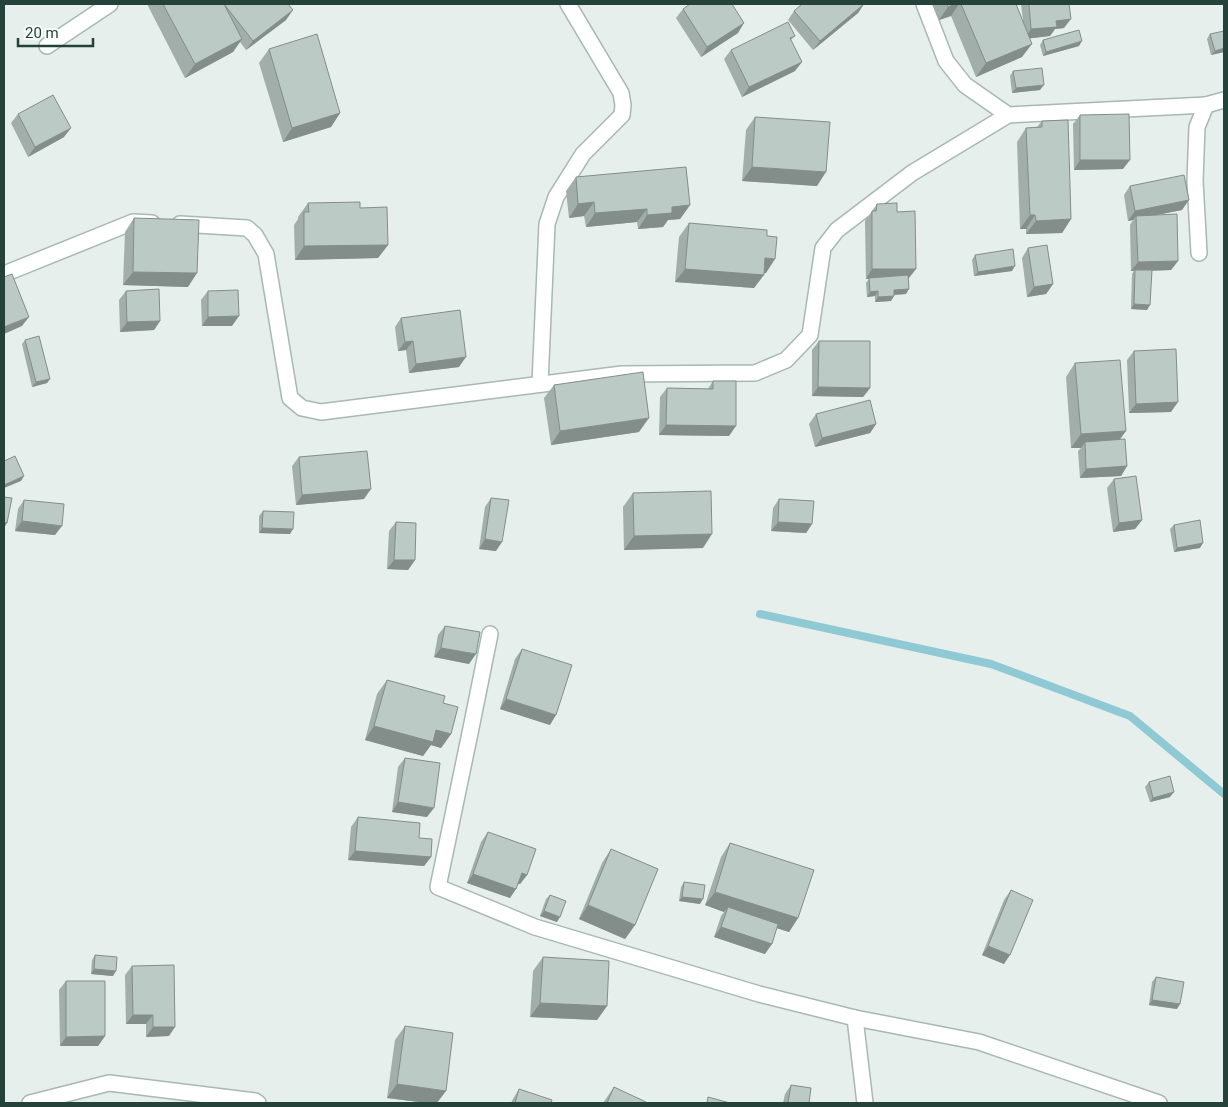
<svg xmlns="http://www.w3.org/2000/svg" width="1228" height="1107" viewBox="0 0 1228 1107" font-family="Roboto,sans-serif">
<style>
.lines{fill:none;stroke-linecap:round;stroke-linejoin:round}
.stream{stroke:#8ec9d4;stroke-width:8}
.minor-casing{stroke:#a8b8b2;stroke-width:18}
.minor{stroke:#fff;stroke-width:15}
.wall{fill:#a1aea9}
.shaded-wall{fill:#838d89}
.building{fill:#bbcac4;stroke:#838d89}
</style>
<rect width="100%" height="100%" fill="#e6efeb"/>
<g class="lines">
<path class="stream" d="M 760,614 L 991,664 L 1130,716 L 1224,794"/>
<defs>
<g id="minor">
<path d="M 924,4 L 946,61 L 965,85 L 1008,115 L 1206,105"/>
<path d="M 47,46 L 110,4"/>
<path d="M 180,224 L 247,228 L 255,235 L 266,254 L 290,398 L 302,408 L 321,412 L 622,374 L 755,373 L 786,360 L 810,335 L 823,248 L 837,230 L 912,173 L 1008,115"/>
<path d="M 1199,253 L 1195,181 L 1197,127 L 1206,105 L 1224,100"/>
<path d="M 4,274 L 133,222 L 152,223"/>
<path d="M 540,384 L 547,224 L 556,197 L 583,154 L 622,115 L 623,105 L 621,93 L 568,4"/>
<path d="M 490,634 L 470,733 L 438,887 L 535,927 L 759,994 L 855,1018 L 979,1042 L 1159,1103"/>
<path d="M 855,1018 L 865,1103"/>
<path d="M 30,1103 L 109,1083 L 255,1101 L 258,1103"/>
</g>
</defs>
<use href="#minor" class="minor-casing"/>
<use href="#minor" class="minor"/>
</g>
<g class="wall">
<path d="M 147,4 L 288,4 L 286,20 L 246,50 L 240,42 L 233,52 L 185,78 Z"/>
<path d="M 864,4 L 858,13 L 813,50 L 788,20 L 794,11 Z"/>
<path d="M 932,4 L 1016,4 L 1023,21 L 1021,4 L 1069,4 L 1064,28 L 1055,29 L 1050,36 L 1030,38 L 1022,57 L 976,77 L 951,16 L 939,20 Z"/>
<path d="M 683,9 L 738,33 L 701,57 L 676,18 Z"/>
<path d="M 1210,34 L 1224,52 L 1211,55 L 1207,39 Z"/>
<path d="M 795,36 L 791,40 L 795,71 L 742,97 L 724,59 L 731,50 Z"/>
<path d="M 1043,40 L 1079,46 L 1043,56 L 1040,45 Z"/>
<path d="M 269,49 L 340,113 L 331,127 L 283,142 L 259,63 Z"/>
<path d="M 1013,71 L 1040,90 L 1012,93 L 1010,76 Z"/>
<path d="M 18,114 L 64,137 L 28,157 L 11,123 Z"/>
<path d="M 1080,115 L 1123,169 L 1074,170 L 1073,124 Z"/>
<path d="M 755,117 L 817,186 L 742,181 L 746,130 Z"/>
<path d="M 1042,121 L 1071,219 L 1062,233 L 1026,234 L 1026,229 L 1020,229 L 1017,142 L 1026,128 L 1037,127 Z"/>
<path d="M 576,177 L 690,205 L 680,219 L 668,220 L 663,227 L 638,229 L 637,222 L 586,227 L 584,216 L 569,218 L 566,191 Z"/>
<path d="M 1130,186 L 1182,210 L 1157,215 L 1178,261 L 1171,270 L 1152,271 L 1147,310 L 1131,309 L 1132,274 L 1134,271 L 1131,271 L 1130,225 L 1133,220 L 1128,221 L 1124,195 Z"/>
<path d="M 308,203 L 360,208 L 388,245 L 378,258 L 295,260 L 294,225 L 298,219 L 298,217 Z"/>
<path d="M 877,204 L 897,212 L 909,278 L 908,278 L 906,294 L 894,295 L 891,301 L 875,302 L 875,296 L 867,297 L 866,283 L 869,279 L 866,279 L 865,221 Z"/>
<path d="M 134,218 L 188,287 L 123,285 L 125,232 Z"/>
<path d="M 689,223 L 766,273 L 764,273 L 754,288 L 675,282 L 679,237 Z"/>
<path d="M 1028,248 L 1053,284 L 1046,294 L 1027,297 L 1022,258 Z"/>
<path d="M 975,255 L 1012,271 L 974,276 L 972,260 Z"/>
<path d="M 126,291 L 160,321 L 154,330 L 120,332 L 119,300 Z"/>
<path d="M 208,291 L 232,326 L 202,326 L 201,300 Z"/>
<path d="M 401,318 L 459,367 L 409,373 L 406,350 L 398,351 L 395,327 Z"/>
<path d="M 25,340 L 50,379 L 47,383 L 32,387 L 22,344 Z"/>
<path d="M 819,341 L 870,388 L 863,397 L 812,396 L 812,350 Z"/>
<path d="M 1134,351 L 1171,412 L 1129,413 L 1127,360 Z"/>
<path d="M 1075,363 L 1120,439 L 1127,466 L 1121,476 L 1080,478 L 1078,451 L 1081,448 L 1071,448 L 1066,377 Z"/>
<path d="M 713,381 L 729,436 L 659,435 L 660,397 L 667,388 L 708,389 Z"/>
<path d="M 554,385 L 639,432 L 551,445 L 544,398 Z"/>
<path d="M 816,414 L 876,424 L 870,433 L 815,447 L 809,424 Z"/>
<path d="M 299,457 L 364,499 L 296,505 L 292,466 Z"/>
<path d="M 1114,479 L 1142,520 L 1135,529 L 1113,532 L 1107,488 Z"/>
<path d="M 633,493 L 703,548 L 624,550 L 623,507 Z"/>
<path d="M 491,498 L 496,551 L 479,549 L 485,507 Z"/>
<path d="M 779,499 L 812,524 L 806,533 L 771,531 L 773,508 Z"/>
<path d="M 24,500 L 55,535 L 15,531 L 18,509 Z"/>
<path d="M 263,511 L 290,534 L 259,533 L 259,516 Z"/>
<path d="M 396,522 L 415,560 L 408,570 L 387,569 L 389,531 Z"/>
<path d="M 1174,525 L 1200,548 L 1174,552 L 1170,529 Z"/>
<path d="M 445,626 L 469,664 L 434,657 L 438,635 Z"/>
<path d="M 522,649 L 550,725 L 500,709 L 515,659 Z"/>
<path d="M 387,680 L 443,703 L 451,734 L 441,748 L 431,745 L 423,756 L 365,740 L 377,694 Z"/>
<path d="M 405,758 L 427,817 L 392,812 L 398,767 Z"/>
<path d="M 1149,782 L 1170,797 L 1150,802 L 1145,787 Z"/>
<path d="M 358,817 L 419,838 L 431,857 L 424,866 L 348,860 L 351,827 Z"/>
<path d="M 488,832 L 527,875 L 520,884 L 518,884 L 510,898 L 467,883 L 481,842 Z"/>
<path d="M 730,843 L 798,918 L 789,932 L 777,928 L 765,954 L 714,937 L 721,916 L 724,912 L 705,905 L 721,857 Z"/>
<path d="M 611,849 L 635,925 L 625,939 L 579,919 L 602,863 Z"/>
<path d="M 684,882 L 700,904 L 679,901 L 681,887 Z"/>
<path d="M 1011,890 L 1004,964 L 982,955 L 1004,900 Z"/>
<path d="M 550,895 L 557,922 L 540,916 L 546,899 Z"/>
<path d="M 95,955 L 113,976 L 91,974 L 92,960 Z"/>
<path d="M 543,957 L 607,1006 L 597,1020 L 530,1017 L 533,971 Z"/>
<path d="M 132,966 L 169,1036 L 146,1037 L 146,1024 L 126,1024 L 125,975 Z"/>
<path d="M 1156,977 L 1177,1009 L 1149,1005 L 1152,982 Z"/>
<path d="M 66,981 L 105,1036 L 98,1046 L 60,1046 L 59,990 Z"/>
<path d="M 405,1026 L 437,1103 L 427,1103 L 387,1098 L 395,1040 Z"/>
<path d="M 791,1085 L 809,1103 L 783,1103 L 785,1094 Z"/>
<path d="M 614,1087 L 645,1103 L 603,1103 Z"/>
<path d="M 519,1089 L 551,1103 L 511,1103 L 513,1099 Z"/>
</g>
<g class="shaded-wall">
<path d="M 864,4 L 858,13 L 813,50 L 820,41 Z"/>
<path d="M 955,4 L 959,4 L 951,16 L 939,20 L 948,7 Z"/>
<path d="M 293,10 L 286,20 L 246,50 L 253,41 Z"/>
<path d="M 1071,19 L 1064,28 L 1055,29 L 1050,36 L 1025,39 L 1031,29 L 1056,21 Z"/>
<path d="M 744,23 L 738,33 L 701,57 L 707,47 Z"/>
<path d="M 242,39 L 233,52 L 185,78 L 195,64 Z"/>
<path d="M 1082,41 L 1079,46 L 1043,56 L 1046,52 Z"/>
<path d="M 1032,44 L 1022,57 L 976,77 L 986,63 Z"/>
<path d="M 1224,48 L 1224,52 L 1211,55 L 1215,51 Z"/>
<path d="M 802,62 L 795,71 L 742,97 L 749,87 Z"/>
<path d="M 1044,85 L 1040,90 L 1012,93 L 1016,88 Z"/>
<path d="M 340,113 L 331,127 L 283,142 L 292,128 Z"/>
<path d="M 71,128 L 64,137 L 28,157 L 35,147 Z"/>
<path d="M 1080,160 L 1130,160 L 1123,169 L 1074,170 Z"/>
<path d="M 752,167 L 826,172 L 817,186 L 742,181 Z"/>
<path d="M 1189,200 L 1182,210 L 1136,219 L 1136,216 L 1133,220 L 1128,221 L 1135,211 Z"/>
<path d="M 594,202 L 584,216 L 569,218 L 578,204 Z"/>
<path d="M 690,205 L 680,219 L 668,220 L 663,227 L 638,229 L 647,215 L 672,207 Z"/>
<path d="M 647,209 L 637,222 L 586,227 L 595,213 Z"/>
<path d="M 1030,215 L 1035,215 L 1026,229 L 1020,229 Z"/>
<path d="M 1071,219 L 1062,233 L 1026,234 L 1036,221 Z"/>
<path d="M 388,245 L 378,258 L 295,260 L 304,246 Z"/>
<path d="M 765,258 L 775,259 L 766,273 L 755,272 Z"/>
<path d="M 1178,261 L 1171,270 L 1135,271 L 1135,270 L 1134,271 L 1131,271 L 1138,262 Z"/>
<path d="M 1015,266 L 1012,271 L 974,276 L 978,272 Z"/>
<path d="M 685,269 L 764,275 L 754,288 L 675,282 Z"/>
<path d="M 872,269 L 916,269 L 909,278 L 866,279 Z"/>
<path d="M 133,272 L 197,273 L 188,287 L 123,285 Z"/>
<path d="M 1053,284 L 1046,294 L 1027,297 L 1034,287 Z"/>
<path d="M 909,289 L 906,294 L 891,295 L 894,290 Z"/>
<path d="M 878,291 L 875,296 L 867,297 L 870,292 Z"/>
<path d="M 894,296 L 891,301 L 875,302 L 878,297 Z"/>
<path d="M 1134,304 L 1150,305 L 1147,310 L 1131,309 Z"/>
<path d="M 239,316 L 232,326 L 202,326 L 208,317 Z"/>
<path d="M 29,317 L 22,326 L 4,334 L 4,327 Z"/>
<path d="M 160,321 L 154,330 L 120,332 L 127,322 Z"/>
<path d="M 413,341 L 406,350 L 398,351 L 405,342 Z"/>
<path d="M 466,357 L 459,367 L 409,373 L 416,364 Z"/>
<path d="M 50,379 L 47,383 L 32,387 L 36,382 Z"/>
<path d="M 818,387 L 870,388 L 863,397 L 812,396 Z"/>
<path d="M 1178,402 L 1171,412 L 1129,413 L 1136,404 Z"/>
<path d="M 649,418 L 639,432 L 551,445 L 560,431 Z"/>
<path d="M 876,424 L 870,433 L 815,447 L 822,438 Z"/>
<path d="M 666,425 L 736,426 L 729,436 L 659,435 Z"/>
<path d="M 1126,431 L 1116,445 L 1085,442 L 1081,448 L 1071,448 L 1081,434 Z"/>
<path d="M 1127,466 L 1121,476 L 1080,478 L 1086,469 Z"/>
<path d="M 24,476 L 21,481 L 4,488 L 4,485 Z"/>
<path d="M 371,489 L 364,499 L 296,505 L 302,495 Z"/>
<path d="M 1142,520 L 1135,529 L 1113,532 L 1119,523 Z"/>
<path d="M 22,521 L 62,526 L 55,535 L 15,531 Z"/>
<path d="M 4,522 L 7,523 L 4,528 Z"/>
<path d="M 778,522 L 812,524 L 806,533 L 771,531 Z"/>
<path d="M 262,528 L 293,529 L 290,534 L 259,533 Z"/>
<path d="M 712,534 L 703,548 L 624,550 L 634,536 Z"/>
<path d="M 485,539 L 502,542 L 496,551 L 479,549 Z"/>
<path d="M 1203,543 L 1200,548 L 1174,552 L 1177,548 Z"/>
<path d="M 394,560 L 415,560 L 408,570 L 387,569 Z"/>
<path d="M 441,648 L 476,654 L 469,664 L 434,657 Z"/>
<path d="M 506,699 L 556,715 L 550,725 L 500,709 Z"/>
<path d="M 374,726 L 436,730 L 451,734 L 441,748 L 431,745 L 423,756 L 365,740 Z"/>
<path d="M 1174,792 L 1170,797 L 1150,802 L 1153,798 Z"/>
<path d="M 398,802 L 434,808 L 427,817 L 392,812 Z"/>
<path d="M 355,851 L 431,857 L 424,866 L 348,860 Z"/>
<path d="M 522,873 L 527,875 L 520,884 L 515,883 Z"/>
<path d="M 473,874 L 516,889 L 510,898 L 467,883 Z"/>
<path d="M 715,892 L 798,918 L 789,932 L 726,912 L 728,907 L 724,912 L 705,905 Z"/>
<path d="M 682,897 L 703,899 L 700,904 L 679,901 Z"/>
<path d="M 588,905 L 635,925 L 625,939 L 579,919 Z"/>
<path d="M 544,911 L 560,917 L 557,922 L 540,916 Z"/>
<path d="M 721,927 L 772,944 L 765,954 L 714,937 Z"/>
<path d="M 988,946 L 1010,955 L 1004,964 L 982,955 Z"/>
<path d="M 94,969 L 116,971 L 113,976 L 91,974 Z"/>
<path d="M 1152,1000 L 1180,1004 L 1177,1009 L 1149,1005 Z"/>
<path d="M 540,1003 L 607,1006 L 597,1020 L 530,1017 Z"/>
<path d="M 133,1015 L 153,1015 L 146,1024 L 126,1024 Z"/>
<path d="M 153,1027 L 175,1027 L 169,1036 L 146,1037 Z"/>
<path d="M 105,1036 L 98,1046 L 60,1046 L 66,1037 Z"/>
<path d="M 397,1084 L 446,1091 L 437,1103 L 427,1103 L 387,1098 Z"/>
</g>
<g class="building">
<path d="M 163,4 L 224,4 L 242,39 L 195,64 Z"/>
<path d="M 224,4 L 288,4 L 293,10 L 253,41 Z"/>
<path d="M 690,4 L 732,4 L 744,23 L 707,47 L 683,9 Z"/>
<path d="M 802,4 L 864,4 L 820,41 L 794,11 Z"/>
<path d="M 947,4 L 955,4 L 948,7 Z"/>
<path d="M 961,4 L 1016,4 L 1032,44 L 986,63 Z"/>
<path d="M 1029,4 L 1069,4 L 1071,19 L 1056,21 L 1057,27 L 1031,29 Z"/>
<path d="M 788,22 L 795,36 L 790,38 L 802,62 L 749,87 L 731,50 Z"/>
<path d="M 1079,30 L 1082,41 L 1046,52 L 1043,40 Z"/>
<path d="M 1224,31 L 1224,48 L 1215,51 L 1210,34 Z"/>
<path d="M 317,34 L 340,113 L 292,128 L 269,49 Z"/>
<path d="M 1042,68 L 1044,85 L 1016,88 L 1013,71 Z"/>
<path d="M 53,95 L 71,128 L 35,147 L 18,114 Z"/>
<path d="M 1129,114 L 1130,160 L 1080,160 L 1080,115 Z"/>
<path d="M 755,117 L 830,122 L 826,172 L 752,167 Z"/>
<path d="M 1068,120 L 1071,219 L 1036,221 L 1035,215 L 1030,215 L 1026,128 L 1042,127 L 1042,121 Z"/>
<path d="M 686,167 L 690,205 L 672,207 L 672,213 L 647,215 L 647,209 L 595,213 L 594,202 L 578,204 L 576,177 Z"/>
<path d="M 1184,175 L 1189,200 L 1135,211 L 1130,186 Z"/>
<path d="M 360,202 L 360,208 L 387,207 L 388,245 L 304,246 L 304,212 L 309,212 L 308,203 Z"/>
<path d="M 897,203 L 897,212 L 915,211 L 916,269 L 872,269 L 872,211 L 876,211 L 877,204 Z"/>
<path d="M 1177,214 L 1178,261 L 1138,262 L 1136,216 Z"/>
<path d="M 134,218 L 199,220 L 197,273 L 133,272 Z"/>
<path d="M 689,223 L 767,230 L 767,236 L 777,237 L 775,259 L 765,258 L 764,275 L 685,269 Z"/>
<path d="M 1047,245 L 1053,284 L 1034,287 L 1028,248 Z"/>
<path d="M 1013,249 L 1015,266 L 978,272 L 975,255 Z"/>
<path d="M 1135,270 L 1152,270 L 1150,305 L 1134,304 Z"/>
<path d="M 12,274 L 29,317 L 4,327 L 4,277 Z"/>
<path d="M 908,275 L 909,289 L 894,290 L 894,296 L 878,297 L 878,291 L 870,292 L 869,278 Z"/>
<path d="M 159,289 L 160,321 L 127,322 L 126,291 Z"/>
<path d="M 238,290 L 239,316 L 208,317 L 208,291 Z"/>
<path d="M 460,310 L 466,357 L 416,364 L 413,341 L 405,342 L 401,318 Z"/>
<path d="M 39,336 L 50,379 L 36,382 L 25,340 Z"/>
<path d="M 819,341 L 870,341 L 870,388 L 818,387 Z"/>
<path d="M 1176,349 L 1178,402 L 1136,404 L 1134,351 Z"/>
<path d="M 1120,360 L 1126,431 L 1081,434 L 1075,363 Z"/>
<path d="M 643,372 L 649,418 L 560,431 L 554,385 Z"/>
<path d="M 713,381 L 736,381 L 736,426 L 666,425 L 667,388 L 713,389 Z"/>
<path d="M 870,400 L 876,424 L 822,438 L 816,414 Z"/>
<path d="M 1125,439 L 1127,466 L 1086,469 L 1085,442 Z"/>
<path d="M 367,451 L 371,489 L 302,495 L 299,457 Z"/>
<path d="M 15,456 L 24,476 L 4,485 L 4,461 Z"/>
<path d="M 1136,476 L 1142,520 L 1119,523 L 1114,479 Z"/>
<path d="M 711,491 L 712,534 L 634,536 L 633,493 Z"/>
<path d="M 4,497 L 12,498 L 7,523 L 4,522 Z"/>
<path d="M 491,498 L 509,500 L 502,542 L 485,539 Z"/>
<path d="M 779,499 L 814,501 L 812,524 L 778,522 Z"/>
<path d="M 24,500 L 64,504 L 62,526 L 22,521 Z"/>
<path d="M 263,511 L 294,512 L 293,529 L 262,528 Z"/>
<path d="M 1200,520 L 1203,543 L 1177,548 L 1174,525 Z"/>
<path d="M 396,522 L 416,523 L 415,560 L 394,560 Z"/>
<path d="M 445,626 L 480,632 L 476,654 L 441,648 Z"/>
<path d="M 522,649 L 572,665 L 556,715 L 506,699 Z"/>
<path d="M 387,680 L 445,696 L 443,703 L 458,707 L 451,734 L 436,730 L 433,742 L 374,726 Z"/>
<path d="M 405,758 L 440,763 L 434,808 L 398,802 Z"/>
<path d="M 1170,776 L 1174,792 L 1153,798 L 1149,782 Z"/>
<path d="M 358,817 L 420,823 L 419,838 L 432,839 L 431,857 L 355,851 Z"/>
<path d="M 488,832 L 536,849 L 527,875 L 522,873 L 516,889 L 473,874 Z"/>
<path d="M 730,843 L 814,870 L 798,918 L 715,892 Z"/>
<path d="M 611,849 L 658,869 L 635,925 L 588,905 Z"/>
<path d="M 684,882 L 705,885 L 703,899 L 682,897 Z"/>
<path d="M 1011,890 L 1033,900 L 1010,955 L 988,946 Z"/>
<path d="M 550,895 L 566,901 L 560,917 L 544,911 Z"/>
<path d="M 728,907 L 778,924 L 772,944 L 721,927 Z"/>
<path d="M 95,955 L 117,957 L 116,971 L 94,969 Z"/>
<path d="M 543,957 L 609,961 L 607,1006 L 540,1003 Z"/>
<path d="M 174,965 L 175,1027 L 153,1027 L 153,1015 L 133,1015 L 132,966 Z"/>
<path d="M 1156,977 L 1184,982 L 1180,1004 L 1152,1000 Z"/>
<path d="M 66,981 L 105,981 L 105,1036 L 66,1037 Z"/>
<path d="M 405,1026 L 453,1033 L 446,1091 L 397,1084 Z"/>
<path d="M 791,1085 L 811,1088 L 809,1103 L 788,1103 Z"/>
<path d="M 614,1087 L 646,1102 L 645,1103 L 607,1103 Z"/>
<path d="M 519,1089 L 552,1100 L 551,1103 L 515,1103 Z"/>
<path d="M 708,1097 L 730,1103 L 707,1103 Z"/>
</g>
<rect width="1228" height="1107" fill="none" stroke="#24423a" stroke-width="10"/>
<path d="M18 38v8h75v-8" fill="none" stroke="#24423a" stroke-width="2.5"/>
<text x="25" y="38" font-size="15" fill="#24423a" stroke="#f7fbf9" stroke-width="4" paint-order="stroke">20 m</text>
</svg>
